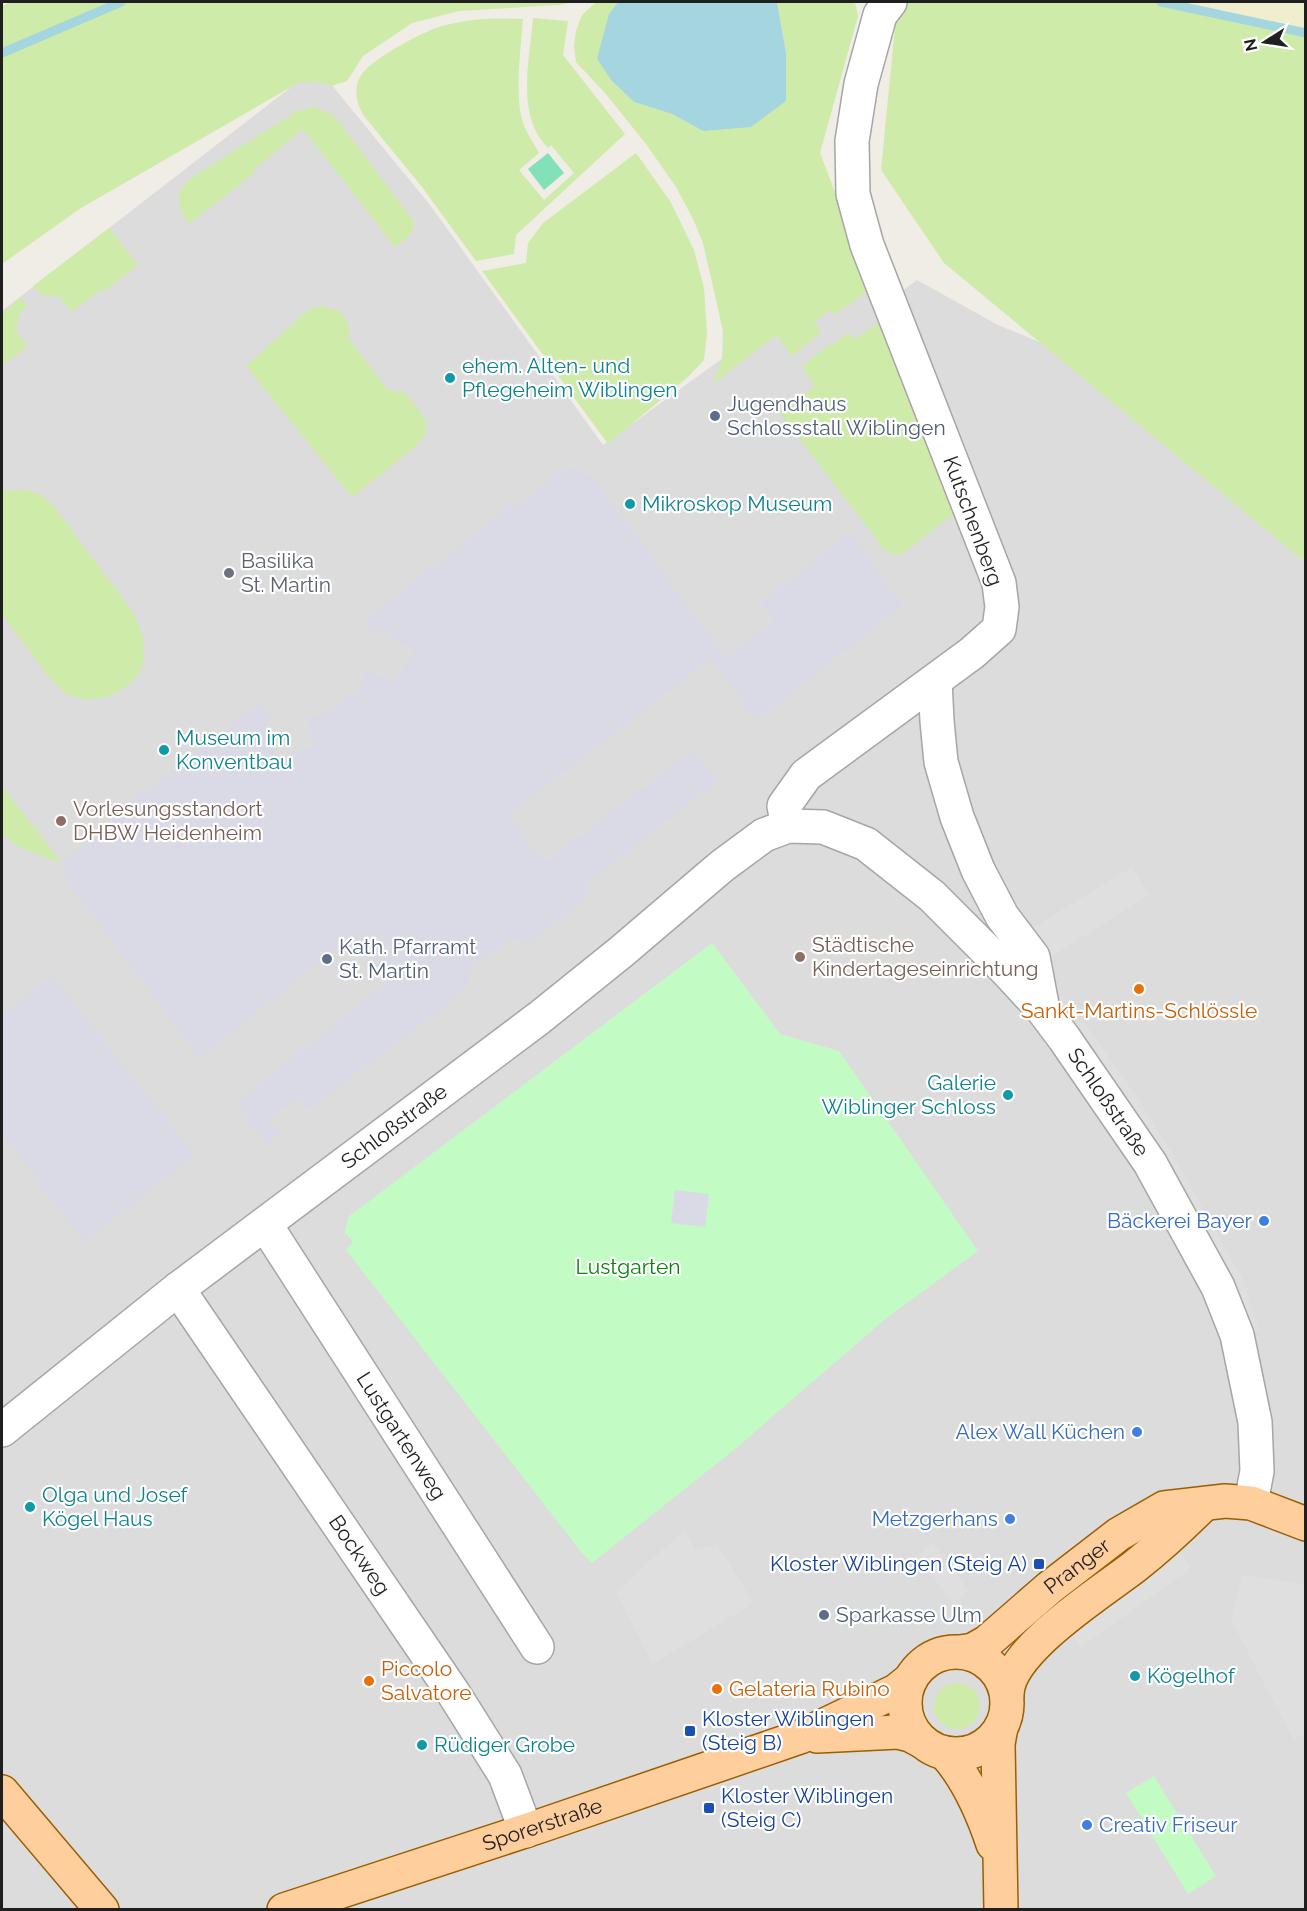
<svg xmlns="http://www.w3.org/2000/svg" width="1307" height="1911" viewBox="0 0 1307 1911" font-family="Raleway,sans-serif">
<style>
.residential{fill:#dddcdc}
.farmland{fill:#efefd0}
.grass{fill:#ceebaa}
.park{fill:#c2fbc3}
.pitch{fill:#82e1b7}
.parking{fill:#dfdfdf}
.plaza{fill:#dadae6}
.water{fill:#a5d5df}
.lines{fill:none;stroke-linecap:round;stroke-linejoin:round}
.stream{stroke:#a5d5df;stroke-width:9}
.minor-casing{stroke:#a6a6a6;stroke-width:36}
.major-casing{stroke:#9b5f00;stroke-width:36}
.minor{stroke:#fff;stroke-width:33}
.major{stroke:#fece9d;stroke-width:33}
.culture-dot{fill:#0f9aa8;stroke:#fff;stroke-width:2}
.service-dot{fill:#5c6f8a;stroke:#fff;stroke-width:2}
.worship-dot{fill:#6b7280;stroke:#fff;stroke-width:2}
.education-dot{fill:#8d6e63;stroke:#fff;stroke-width:2}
.food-dot{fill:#e8710a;stroke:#fff;stroke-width:2}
.shop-dot{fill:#3f7fe0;stroke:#fff;stroke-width:2}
.transit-dot{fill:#1a4fb4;stroke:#fff;stroke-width:2}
.labels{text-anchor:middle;stroke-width:4.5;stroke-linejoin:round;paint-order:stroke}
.culture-label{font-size:21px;fill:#0d838f;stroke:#fff;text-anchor:start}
.service-label{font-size:21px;fill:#4e5e75;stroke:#fff;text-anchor:start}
.street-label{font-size:21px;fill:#1f1f1f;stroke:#fff}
.worship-label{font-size:21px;fill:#5b616d;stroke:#fff;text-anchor:start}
.education-label{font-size:21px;fill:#785e54;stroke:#fff;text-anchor:start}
.food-label{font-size:21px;fill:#c56008;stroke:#fff;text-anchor:start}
.shop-label{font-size:21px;fill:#366cbe;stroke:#fff;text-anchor:end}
.park-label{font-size:21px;fill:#09820c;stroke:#fff}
.transit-label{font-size:21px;fill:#164399;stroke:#fff;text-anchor:start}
</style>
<rect width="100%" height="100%" fill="#f0ece6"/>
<path class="residential" d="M 317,67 L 430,205 L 603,445 L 861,258 L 880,307 L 917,280 L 998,325 L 1042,343 L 1305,562 L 1305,1909 L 2,1910 L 2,311 Z"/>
<path class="farmland" d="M 1161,2 L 1305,2 L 1305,33 Z"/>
<g class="grass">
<path d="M 11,2 L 574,2 L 560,5 L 459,11 L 412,23 L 363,56 L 347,81 L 332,86 L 318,82 L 298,83 L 81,208 L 2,264 L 2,6 Z"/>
<path d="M 596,2 L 618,2 L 609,15 L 612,81 L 634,102 L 672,114 L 703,131 L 786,53 L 777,2 L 855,2 L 858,16 L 820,153 L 872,288 L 834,315 L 830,310 L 814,322 L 821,332 L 792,356 L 776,335 L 713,384 L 722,360 L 723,331 L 703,243 L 694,221 L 676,187 L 646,144 L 605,93 L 576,62 L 574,46 L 576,31 L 582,15 Z"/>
<path d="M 905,2 L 1161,2 L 1305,33 L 1305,562 L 944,263 L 881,170 L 896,17 Z"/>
<path d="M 533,18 L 568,21 L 563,55 L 625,134 L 516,235 L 514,254 L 476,261 L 422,187 L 364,116 C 357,104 353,91 360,77 C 368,61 419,34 436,28 C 447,24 461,22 472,20 C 489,18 506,19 523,19 C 521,48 513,101 525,128 C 529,137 535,145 539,153 L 519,170 L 544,200 L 574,173 L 551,145 L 548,148 C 515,114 530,60 533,18 Z"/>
<path d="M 315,107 L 330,113 L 340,123 L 412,219 L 414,227 L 409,236 L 395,247 L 303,129 L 253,170 L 254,173 L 189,224 L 182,213 L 178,195 L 187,181 L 297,111 Z"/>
<path d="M 636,153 L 670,201 L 694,250 L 704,288 L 707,334 L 704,360 L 689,376 L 608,444 L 482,271 L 526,263 L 528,243 L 543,223 Z"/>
<path d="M 109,228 L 138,265 L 103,292 L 100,290 L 72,312 L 60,297 L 41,295 L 33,286 Z"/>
<path d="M 20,297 L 27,307 L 19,313 L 16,331 L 28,346 L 2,366 L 2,314 Z"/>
<path d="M 324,306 L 341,312 L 349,326 L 349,339 L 388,390 L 404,392 L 421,413 L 427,424 L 425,436 L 415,447 L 352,497 L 246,366 L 309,309 Z"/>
<path d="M 884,318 L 958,510 L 901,555 L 887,553 L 779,412 L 815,386 L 801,367 L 830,344 L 832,345 L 848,333 L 856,339 Z"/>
<path d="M 27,490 L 42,495 L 55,508 L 133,612 L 143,636 L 144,660 L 139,674 L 126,687 L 107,697 L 86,700 L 66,694 L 47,675 L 2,614 L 2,491 Z"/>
<path d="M 2,786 L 62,863 C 40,855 18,850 2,833 Z"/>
<circle cx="957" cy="1706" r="23"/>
</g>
<g class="park">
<path d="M 712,943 L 780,1034 L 839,1051 L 978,1251 L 884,1320 L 735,1449 L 592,1563 L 582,1553 L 346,1250 L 353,1242 L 345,1233 L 348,1217 Z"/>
<path d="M 1154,1776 L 1216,1876 L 1188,1894 L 1126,1793 Z"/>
</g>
<path class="pitch" d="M 548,153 L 564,173 L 544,190 L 528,169 Z"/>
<g class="parking">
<path d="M 1132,867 L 1149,895 L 1051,957 L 1031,929 Z"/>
<path d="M 1082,1019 L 1135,1094 L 1171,1151 L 1242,1278 L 1259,1330 L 1240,1335 L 1063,1034 Z"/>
<path d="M 684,1530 L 696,1550 L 717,1544 L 754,1603 L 653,1664 L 616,1592 Z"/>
<path d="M 1167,1539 L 1192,1568 L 1080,1648 L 1063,1619 Z"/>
<path d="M 933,1543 L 969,1591 L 952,1603 L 918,1555 Z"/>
<path d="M 1242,1575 L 1305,1584 L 1305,1735 L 1293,1739 L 1231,1620 Z"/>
</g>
<g class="plaza">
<path d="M 569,467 L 593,478 L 726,658 L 774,621 L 761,604 L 850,532 L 902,606 L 757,720 L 711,659 L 508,815 L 545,863 L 693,750 L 717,781 L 584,886 L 588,897 L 527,945 L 523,939 L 511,939 L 472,967 L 468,976 L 469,985 L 425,1022 L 308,1110 L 298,1097 L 268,1120 L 279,1135 L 265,1144 L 236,1104 L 389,981 L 352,935 L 200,1058 L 69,884 L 62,863 L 110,824 L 107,821 L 260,702 L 273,717 L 265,719 L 278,759 L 314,747 L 306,717 L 330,713 L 360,691 L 367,668 L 393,684 L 414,651 L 381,629 L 374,635 L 364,622 L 514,504 L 517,507 Z"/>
<path d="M 52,976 L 194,1155 L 84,1242 L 2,1133 L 2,1015 Z"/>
<path d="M 675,1190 L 709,1194 L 705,1227 L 671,1223 Z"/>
</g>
<path class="water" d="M 618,2 L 777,2 L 786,53 L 786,101 L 751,127 L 703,131 L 672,114 L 634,102 L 612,81 L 597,59 L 609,14 Z"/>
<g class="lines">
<g class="stream">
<path d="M 1161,2 L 1306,33"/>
<path d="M 2,53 L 121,2"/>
</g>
<defs>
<g id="minor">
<path d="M 935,681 L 937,721 L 941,762 L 957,817 L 978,870 L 1002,916 L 1033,957 L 1043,1010"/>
<path d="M 788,826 L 784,806 L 806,775 L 972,653 L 999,629 L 1002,607 L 999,583 L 867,245 L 853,194 L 852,141 L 861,84 L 880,15 L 890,2"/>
<path id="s1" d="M 265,1224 L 537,1647"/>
<path id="s2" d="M 178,1289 L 454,1694 L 505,1775 L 526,1831"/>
<path id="s3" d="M 2,1430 L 178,1289 L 539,1018 L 621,952 L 722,866 L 764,835 L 788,826 L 823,827 L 866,844 L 932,896 L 1006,970 L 1043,1010 L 1064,1038 L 1150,1163 L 1218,1287 L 1237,1335 L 1255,1422 L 1257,1471 L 1251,1503"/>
</g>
<g id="major">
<path id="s4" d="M 961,1652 L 973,1650 L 987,1642 L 1049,1588 L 1119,1534 L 1164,1508 L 1225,1501 L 1251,1503 L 1306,1524"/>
<circle cx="956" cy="1703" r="51"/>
<path d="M 1007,1695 C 1007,1651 1100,1593 1134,1567 C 1158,1548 1181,1527 1203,1505"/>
<path d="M 1001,1727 L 998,1744 L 1001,1910"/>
<path d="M 817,1736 L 898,1732 L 910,1735 L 923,1742"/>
<path d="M 945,1753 C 968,1779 982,1811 993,1844"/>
<path d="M 2,1792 L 102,1910"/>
<path id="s5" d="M 284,1910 L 540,1826 L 800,1737 L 896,1691 L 911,1679"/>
</g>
</defs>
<use href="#minor" class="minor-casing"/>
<use href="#major" class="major-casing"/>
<use href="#minor" class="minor"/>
<use href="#major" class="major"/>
</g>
<g class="culture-dot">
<circle cx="450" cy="378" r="6"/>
<circle cx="630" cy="504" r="6"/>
<circle cx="164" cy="750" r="6"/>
<circle cx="1008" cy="1095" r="6"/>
<circle cx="30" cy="1507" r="6"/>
<circle cx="1135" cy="1676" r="6"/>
<circle cx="422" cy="1745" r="6"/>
</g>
<g class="service-dot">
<circle cx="715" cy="416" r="6"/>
<circle cx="327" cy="959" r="6"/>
<circle cx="824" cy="1615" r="6"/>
</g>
<circle class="worship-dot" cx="229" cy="573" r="6"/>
<g class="education-dot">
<circle cx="61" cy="821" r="6"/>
<circle cx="800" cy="957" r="6"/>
</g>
<g class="food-dot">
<circle cx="1139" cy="989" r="6"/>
<circle cx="369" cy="1681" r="6"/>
<circle cx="717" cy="1689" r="6"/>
</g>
<g class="shop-dot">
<circle cx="1264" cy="1221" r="6"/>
<circle cx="1137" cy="1432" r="6"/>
<circle cx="1010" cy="1519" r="6"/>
<circle cx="1087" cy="1825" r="6"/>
</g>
<g class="transit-dot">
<rect x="1033" y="1558" width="12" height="12" rx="3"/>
<rect x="684" y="1725" width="12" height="12" rx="3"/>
<rect x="703" y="1802" width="12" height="12" rx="3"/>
</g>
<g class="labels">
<g class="culture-label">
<text x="462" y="373">ehem. Alten- und<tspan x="462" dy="24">Pflegeheim Wiblingen</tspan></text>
<text x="642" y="511">Mikroskop Museum</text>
<text x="176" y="745">Museum im<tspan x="176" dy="24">Konventbau</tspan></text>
<text x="996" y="1090" text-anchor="end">Galerie<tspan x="996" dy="24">Wiblinger Schloss</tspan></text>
<text x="42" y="1502">Olga und Josef<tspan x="42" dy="24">Kögel Haus</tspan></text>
<text x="1147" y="1683">Kögelhof</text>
<text x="434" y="1752">Rüdiger Grobe</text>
</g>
<g class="service-label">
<text x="727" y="411">Jugendhaus<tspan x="727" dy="24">Schlossstall Wiblingen</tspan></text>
<text x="339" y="954">Kath. Pfarramt<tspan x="339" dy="24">St. Martin</tspan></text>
<text x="836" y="1622">Sparkasse Ulm</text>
</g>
<g class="street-label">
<text transform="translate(973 521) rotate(70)" y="7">Kutschenberg</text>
<text dy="7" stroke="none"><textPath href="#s3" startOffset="1430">Schloßstraße</textPath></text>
<text dy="7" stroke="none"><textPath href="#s3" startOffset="496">Schloßstraße</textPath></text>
<text dy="7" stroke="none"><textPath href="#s1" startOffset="252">Lustgartenweg</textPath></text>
<text dy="7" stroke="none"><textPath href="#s2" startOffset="322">Bockweg</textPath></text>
<text dy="7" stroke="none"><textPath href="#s4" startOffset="146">Pranger</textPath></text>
<text dy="7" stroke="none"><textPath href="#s5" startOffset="272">Sporerstraße</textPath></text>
</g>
<g class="worship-label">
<text x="241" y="568">Basilika<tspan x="241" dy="24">St. Martin</tspan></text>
</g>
<g class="education-label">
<text x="73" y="816">Vorlesungsstandort<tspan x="73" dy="24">DHBW Heidenheim</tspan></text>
<text x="812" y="952">Städtische<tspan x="812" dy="24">Kindertageseinrichtung</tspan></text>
</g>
<g class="food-label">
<text x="1139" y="1018" text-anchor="middle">Sankt-Martins-Schlössle</text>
<text x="381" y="1676">Piccolo<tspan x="381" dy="24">Salvatore</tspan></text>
<text x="729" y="1696">Gelateria Rubino</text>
</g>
<g class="shop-label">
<text x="1252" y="1228">Bäckerei Bayer</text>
<text x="1125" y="1439">Alex Wall Küchen</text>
<text x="998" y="1526">Metzgerhans</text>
<text x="1099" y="1832" text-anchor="start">Creativ Friseur</text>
</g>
<g class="park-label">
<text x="628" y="1274">Lustgarten</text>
</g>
<g class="transit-label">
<text x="1027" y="1571" text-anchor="end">Kloster Wiblingen (Steig A)</text>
<text x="702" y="1726">Kloster Wiblingen<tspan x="702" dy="24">(Steig B)</tspan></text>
<text x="721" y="1803">Kloster Wiblingen<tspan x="721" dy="24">(Steig C)</tspan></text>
</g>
</g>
<rect width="1307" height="1911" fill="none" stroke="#1f1f1f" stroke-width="6"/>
<g transform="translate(1265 42) rotate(258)" stroke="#ffffff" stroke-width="4.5" paint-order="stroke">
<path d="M0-4.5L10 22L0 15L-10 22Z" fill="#1f1f1f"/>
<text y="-9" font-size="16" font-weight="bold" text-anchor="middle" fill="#1f1f1f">N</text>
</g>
</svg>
